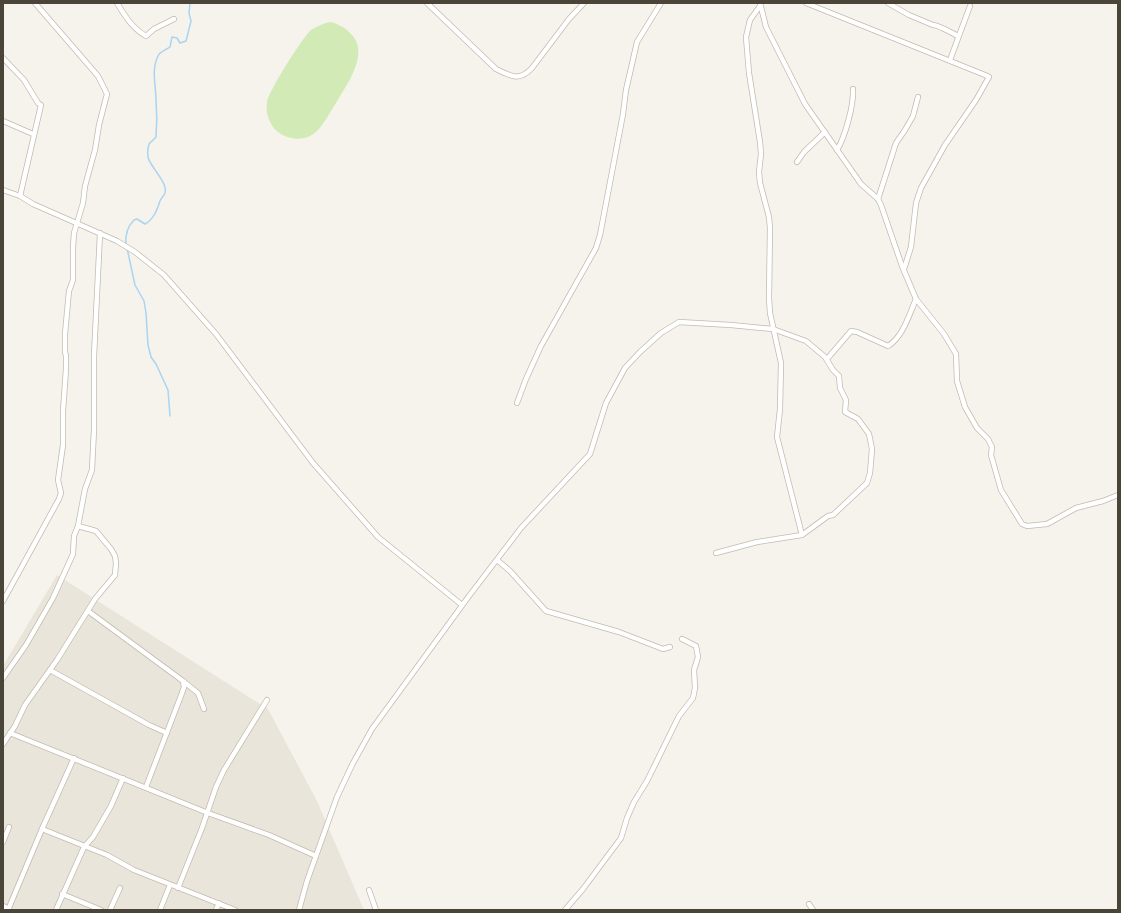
<svg xmlns="http://www.w3.org/2000/svg" width="1121" height="913" viewBox="0 0 1121 913" font-family="Roboto,sans-serif">
<style>
.residential{fill:#eae5da}
.green{fill:#d2eab5}
.lines{fill:none;stroke-linecap:round;stroke-linejoin:round}
.stream{stroke:#a9d4f2;stroke-width:1.5}
.street-casing{stroke:#c2bbae;stroke-width:6}
.street{stroke:#fff;stroke-width:4.5}
</style>
<rect width="100%" height="100%" fill="#f6f3ec"/>
<path class="residential" d="M 57,575 L 268,709 L 317,801 L 364,910 L 3,910 L 3,666 Z"/>
<path class="green" d="M 331,22 C 338,24 344,27 349,32 C 372,51 347,84 336,103 C 329,113 322,130 310,136 C 301,141 287,139 278,132 C 270,126 265,113 267,102 C 269,91 302,38 311,30 C 317,26 324,23 331,22 Z"/>
<g class="lines">
<g class="stream">
<path d="M 126,245 C 125,235 127,227 134,220 L 137,219 L 145,224 C 154,219 157,210 160,201 C 161,198 164,196 165,193 C 168,182 150,167 148,157 C 147,152 148,148 149,144 L 156,137 C 157,125 157,112 156,100 C 156,86 151,70 158,56 C 160,51 166,50 170,47 L 172,37 L 177,38 L 180,43 L 186,41 L 191,21 L 189,13 L 190,3"/>
<path d="M 127,248 L 135,285 L 144,301 L 146,313 L 148,345 L 151,357 L 156,364 L 168,390 L 170,416"/>
</g>
<defs>
<g id="street">
<path d="M 117,3 C 125,16 132,28 146,36 L 154,29 L 174,19"/>
<path d="M 427,3 L 496,69 C 511,76 519,82 532,68 L 569,19 L 584,3"/>
<path d="M 760,3 L 766,27 L 805,104 L 861,184 L 878,199 L 881,205 L 902,266 L 916,299 L 944,334 L 956,354 L 957,381 L 965,407 L 977,428 L 988,439 L 992,447 L 991,455 L 1001,490 L 1022,524 L 1027,526 L 1047,524 L 1076,508 L 1103,501 L 1118,495"/>
<path d="M 806,3 L 985,75 L 989,77 L 976,100 L 945,145 L 921,188 L 916,203 L 911,247 L 904,269"/>
<path d="M 888,3 L 909,15 L 933,25 C 938,25 952,33 958,36"/>
<path d="M 760,6 L 750,20 L 746,37 L 749,73 L 760,142 L 761,154 L 759,172 L 760,183 L 769,217 L 770,228 L 769,298 L 770,313 L 781,363 L 780,409 L 777,437 L 802,535"/>
<path d="M 3,58 L 24,80 L 38,103 L 41,105 L 20,196"/>
<path d="M 950,60 L 970,6"/>
<path d="M 3,121 L 33,134"/>
<path d="M 837,150 C 845,137 854,105 853,89"/>
<path d="M 797,162 L 804,152 L 825,132"/>
<path d="M 3,190 L 20,196 L 33,204 L 117,241 L 135,252 L 164,275 L 216,334 L 313,463 L 378,537 L 462,605"/>
<path d="M 878,199 L 896,143 L 905,130 L 913,116 L 918,97"/>
<path d="M 827,359 L 851,331 L 857,332 L 888,346 C 903,337 909,315 916,299"/>
<path d="M 517,403 L 526,379 L 541,346 L 596,248 L 600,235 L 623,114 L 626,90 L 637,42 L 661,3"/>
<path d="M 497,560 L 510,571 L 546,611 L 619,632 L 663,649 L 670,647"/>
<path d="M 3,601 L 59,499 L 61,493 L 58,480 L 63,445 L 63,411 L 66,369 L 66,356 L 65,352 L 65,334 L 69,291 L 73,280 L 73,247 L 74,233 L 83,203 L 85,186 L 95,150 L 99,125 L 107,94 L 98,76 L 35,3"/>
<path d="M 88,611 L 183,681 L 184,687 L 182,693 L 146,787"/>
<path d="M 50,670 L 149,725 L 167,733"/>
<path d="M 3,678 L 26,645 L 53,598 L 73,554 L 74,536 L 78,526 L 85,489 L 92,470 L 94,429 L 94,356 L 100,233"/>
<path d="M 183,681 L 198,693 L 204,709"/>
<path d="M 10,733 L 208,813 L 269,835 L 316,856"/>
<path d="M 3,744 L 15,726 L 25,705 L 57,660 L 95,599 L 115,575 L 116,563 L 115,556 L 111,549 L 96,531 L 78,526"/>
<path d="M 42,829 L 107,855 L 134,870 L 235,910"/>
<path d="M 3,842 L 9,827"/>
<path d="M 178,888 L 202,828 L 216,787 L 224,770 L 267,700"/>
<path d="M 369,890 L 376,910"/>
<path d="M 62,894 L 101,910"/>
<path d="M 809,904 L 813,910"/>
<path d="M 3,906 L 9,909"/>
<path d="M 8,910 L 42,829 L 74,758"/>
<path d="M 56,910 L 84,847 L 93,837 L 111,806 L 123,778"/>
<path d="M 110,910 L 120,888"/>
<path d="M 160,910 L 170,885"/>
<path d="M 216,910 L 219,903"/>
<path d="M 299,910 L 307,881 L 337,797 L 353,763 L 372,729 L 469,596 L 521,528 L 590,454 L 606,403 L 625,368 L 640,352 L 661,333 L 679,322 L 731,325 L 773,329 L 806,341 L 825,357 L 833,370 L 839,376 L 840,388 L 846,400 L 845,412 L 858,419 L 869,434 L 872,449 L 870,473 L 867,483 L 833,515 L 828,516 L 802,535 L 757,542 L 716,553"/>
<path d="M 565,910 L 583,889 L 621,838 L 627,818 L 634,802 L 647,781 L 679,716 L 693,698 L 695,688 L 694,670 L 698,657 L 696,646 L 682,639"/>
</g>
</defs>
<use href="#street" class="street-casing"/>
<use href="#street" class="street"/>
</g>
<rect width="1121" height="913" fill="none" stroke="#4b4439" stroke-width="8"/>
</svg>
